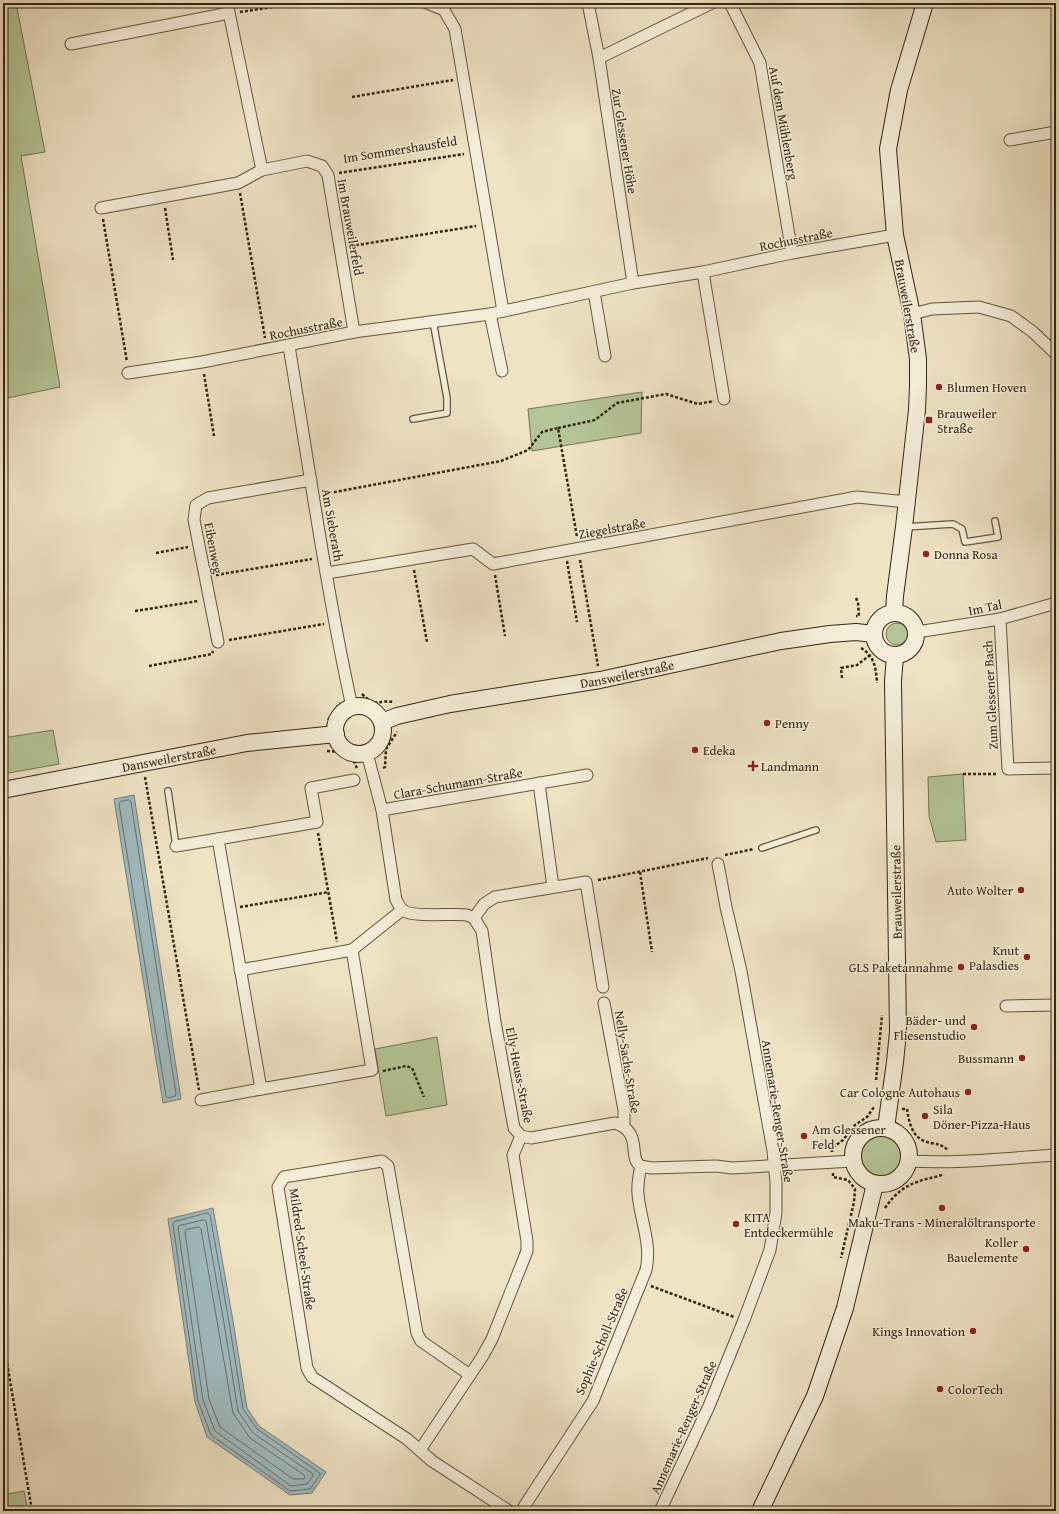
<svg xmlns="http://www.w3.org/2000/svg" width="1059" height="1514" viewBox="0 0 1059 1514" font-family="'Gentium Book Plus',serif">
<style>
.green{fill:#b4c597;stroke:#747554}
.water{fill:#a0bbc0;stroke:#757f7a}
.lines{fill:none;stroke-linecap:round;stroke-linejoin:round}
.shore{stroke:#6a7069;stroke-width:1}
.stream{stroke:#757f7a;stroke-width:4}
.service-casing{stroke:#63543e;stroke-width:8}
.minor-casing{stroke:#63543e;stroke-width:13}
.secondary-casing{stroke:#342512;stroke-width:18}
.path{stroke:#342512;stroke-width:2.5;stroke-dasharray:3 2;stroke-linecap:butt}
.service{stroke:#f5edd9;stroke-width:5.5}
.minor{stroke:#f5edd9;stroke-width:11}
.secondary{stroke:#f5edd9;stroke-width:16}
.poi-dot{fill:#8f2418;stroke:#f5edd9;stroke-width:1.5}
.labels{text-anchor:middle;stroke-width:3;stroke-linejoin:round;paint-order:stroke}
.street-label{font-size:13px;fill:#342512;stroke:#f5edd9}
.poi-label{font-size:13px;fill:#342512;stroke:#f5edd9;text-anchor:start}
</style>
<rect width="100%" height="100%" fill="#efe3c4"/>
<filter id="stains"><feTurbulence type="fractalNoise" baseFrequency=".005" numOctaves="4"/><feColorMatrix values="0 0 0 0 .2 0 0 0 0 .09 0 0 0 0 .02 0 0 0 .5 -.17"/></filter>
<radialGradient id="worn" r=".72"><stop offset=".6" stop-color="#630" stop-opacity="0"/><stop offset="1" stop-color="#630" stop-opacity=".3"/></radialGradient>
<g class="green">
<path d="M 3,3 L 16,3 L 45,152 L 21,156 L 60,387 L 3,399 Z"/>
<path d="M 642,392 L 641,433 L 532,451 L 528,409 Z"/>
<circle cx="897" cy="634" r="11"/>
<path d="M 53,730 L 59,764 L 3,774 L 3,738 Z"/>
<path d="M 963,774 L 966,840 L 936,842 L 929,816 L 928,777 Z"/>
<path d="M 437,1037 L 447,1105 L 386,1116 L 375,1049 Z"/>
<circle cx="880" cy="1156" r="22"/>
<path d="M 24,1491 L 28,1511 L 3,1511 L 3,1495 Z"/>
</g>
<g class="water">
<path d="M 134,795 L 181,1099 L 163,1103 L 114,799 Z"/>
<path d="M 213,1208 L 233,1321 L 247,1408 L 259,1426 L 326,1472 L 312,1493 L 290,1495 L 207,1437 L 195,1402 L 168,1219 Z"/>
</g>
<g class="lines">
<g class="shore">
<path d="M 129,800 L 131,802 L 176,1094 L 175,1096 L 168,1098 L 166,1096 L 119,804 L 120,802 Z"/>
<path d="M 208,1213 L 210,1215 L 229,1322 L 243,1409 L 257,1429 L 320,1473 L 320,1475 L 310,1489 L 290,1491 L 211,1435 L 198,1401 L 173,1224 L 174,1222 Z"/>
<path d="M 204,1220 L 206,1221 L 224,1323 L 238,1411 L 253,1433 L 313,1474 L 313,1476 L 307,1484 L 291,1486 L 215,1431 L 203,1400 L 178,1228 L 179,1226 Z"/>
<path d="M 199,1227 L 201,1229 L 233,1413 L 250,1438 L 304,1475 L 305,1477 L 304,1479 L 293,1479 L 220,1427 L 209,1399 L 185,1232 L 186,1230 Z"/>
</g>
<path class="stream" d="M 1054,237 L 1056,239"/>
<defs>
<g id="service">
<path d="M 413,419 L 447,413 L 447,398 L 433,321"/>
<path d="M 905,527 L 953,524 L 962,529 L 965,542 L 998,537 L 995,521"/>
<path d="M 168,791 L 176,846"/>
<path d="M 762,848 L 816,830"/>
</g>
<g id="minor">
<path d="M 227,3 L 262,170 L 307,161 L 322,166 L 328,175 L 354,332"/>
<path d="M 427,3 L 444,10 L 455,29 L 503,311"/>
<path d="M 588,3 L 599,58 L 633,283"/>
<path d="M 730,3 L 760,63 L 792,253"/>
<path d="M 71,44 L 229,13"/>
<path d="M 599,58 L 712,3"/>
<path d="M 1010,140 L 1056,132"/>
<path d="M 101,208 L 238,183 L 262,170"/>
<path d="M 703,272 L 724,399"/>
<path d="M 594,292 L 605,356"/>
<path d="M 490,314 L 502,371"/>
<path d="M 912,314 L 932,309 L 979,307 L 1011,316 L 1033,332 L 1056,354"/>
<path d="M 289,346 C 309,467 326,588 352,707"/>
<path d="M 128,373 L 202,362 L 354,332 L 490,314 L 633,283 L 703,272 L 792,253 L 895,235"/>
<path d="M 327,573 L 473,549 L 493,564 L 857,497 L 907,502"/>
<path d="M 1000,619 L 1008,769 L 1056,768"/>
<path d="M 917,632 L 1000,619 L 1056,603"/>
<path d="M 218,642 L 194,520 L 196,505 L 208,498 L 311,480"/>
<path d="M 367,753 L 382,810 L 396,900 C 398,903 400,908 403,910 C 411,918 454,913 467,915 L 474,918 L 482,931 L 495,1022 L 514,1128 L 521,1136 L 531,1138 L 615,1123 C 644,1132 627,1159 641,1166 C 644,1167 648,1167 651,1168 L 716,1166 L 732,1168 L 853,1161"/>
<path d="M 539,783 L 553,887"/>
<path d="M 382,810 L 587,775"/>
<path d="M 176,846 L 218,839"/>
<path d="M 474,918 L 484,904 L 495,897 L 586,882 L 603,987"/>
<path d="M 352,950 L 402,910"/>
<path d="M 240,970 L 352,950 L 372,1070 L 261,1089 L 218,839 L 317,822 L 311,788 L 354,780"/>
<path d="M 604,1003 L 624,1110 L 624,1126"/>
<path d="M 1006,1006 L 1056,1005"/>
<path d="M 201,1100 L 261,1089"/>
<path d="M 909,1161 C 957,1164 1007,1158 1056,1155"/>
<path d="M 470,1375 L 421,1341 L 417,1333 L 388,1166 L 382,1161 L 284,1177 L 278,1187 L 307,1368 L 312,1377 L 407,1439 L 432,1461 L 509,1511"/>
<path d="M 420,1450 L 482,1357 L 492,1339 L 527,1251 L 527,1241 L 513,1155 L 521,1136"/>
<path d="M 522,1511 L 525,1505 L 593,1401 L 646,1270 C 652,1244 640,1219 638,1194 C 637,1184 639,1175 641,1166"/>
<path d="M 660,1511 L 709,1406 L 744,1320 L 770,1250 L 776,1213 L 776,1183 L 773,1151 L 741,971 L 726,907 L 718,864"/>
</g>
<g id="secondary">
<circle cx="895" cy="634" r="21"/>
<path d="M 894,613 L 895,596 L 904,527 L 917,410 L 918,385 L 918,359 L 912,314 L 895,235 L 888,149 L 899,90 L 925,3"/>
<circle cx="359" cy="730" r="24"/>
<path id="s1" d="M 382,722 L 397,716 L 450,704 L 600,680 L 781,641 L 830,634 L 856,632 L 874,634"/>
<path id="s2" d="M 3,790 L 247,743 L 336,734"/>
<circle cx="881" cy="1156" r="28"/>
<path d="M 886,1128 L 895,1062 L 898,1032 L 893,681 L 895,656"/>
<path d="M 760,1511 L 815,1396 L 845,1308 L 875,1184"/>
</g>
</defs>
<use href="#service" class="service-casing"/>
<use href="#minor" class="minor-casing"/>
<use href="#secondary" class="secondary-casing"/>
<g class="path">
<path d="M 240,12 L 298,3"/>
<path d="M 352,97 L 453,80"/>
<path d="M 339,173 L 464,154"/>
<path d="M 240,193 L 265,338"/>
<path d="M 165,208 L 173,260"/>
<path d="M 103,219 L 127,362"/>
<path d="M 351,246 L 476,226"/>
<path d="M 204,374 L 214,436"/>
<path d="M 558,428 L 595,420 L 617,403 L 666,394 L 698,404 L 714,401"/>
<path d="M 324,494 L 501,461 L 528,450 L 542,432 L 558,428 L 577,537"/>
<path d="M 156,553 L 188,547"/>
<path d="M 580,560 L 598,666"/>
<path d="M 567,561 L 577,622"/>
<path d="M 414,570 L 427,642"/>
<path d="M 216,575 L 312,559"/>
<path d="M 495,575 L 505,636"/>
<path d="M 856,598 L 858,603 L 859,616 L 856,616"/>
<path d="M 135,611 L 198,601"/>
<path d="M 229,640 L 324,624"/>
<path d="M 861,648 C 874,656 876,667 877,683"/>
<path d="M 149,666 L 212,654 L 213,651"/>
<path d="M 842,678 L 841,668 L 857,665 L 870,655"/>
<path d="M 362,694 C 378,709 378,699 393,702"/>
<path d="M 328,720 L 340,703"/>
<path d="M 327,751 L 344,752 L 355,763 L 357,769"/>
<path d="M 383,768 L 385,767 L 386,749 L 397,732"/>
<path d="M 963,774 L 998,774"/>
<path d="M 145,777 L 199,1090"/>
<path d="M 318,833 L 337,942"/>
<path d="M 725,855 L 754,849"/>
<path d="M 640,872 L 652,952"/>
<path d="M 598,880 L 708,858"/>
<path d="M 240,907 L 329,892"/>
<path d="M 383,1071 L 406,1066 L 412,1068 L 424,1097"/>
<path d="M 876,1080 L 882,1015"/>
<path d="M 902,1109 L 907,1109 C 909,1122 912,1138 927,1142 C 938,1145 939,1143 948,1150"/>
<path d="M 832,1152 L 832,1148 L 843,1140 L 855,1125 L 867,1117 L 874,1107"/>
<path d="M 833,1173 L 833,1177 L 848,1180 L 855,1189 L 854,1202 L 841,1258"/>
<path d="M 885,1208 C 893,1196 903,1187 917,1182 C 926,1178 935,1178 944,1174"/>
<path d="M 651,1286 L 734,1317"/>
<path d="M 3,1339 L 32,1511"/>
</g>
<use href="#service" class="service"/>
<use href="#minor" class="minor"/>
<use href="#secondary" class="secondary"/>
</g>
<g class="poi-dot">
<circle cx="939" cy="387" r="4"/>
<rect x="925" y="416" width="8" height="8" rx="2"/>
<circle cx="926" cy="554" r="4"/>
<circle cx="767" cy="723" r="4"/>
<circle cx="695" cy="750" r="4"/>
<path d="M751 760h4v4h4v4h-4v4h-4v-4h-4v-4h4z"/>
<circle cx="1021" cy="890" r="4"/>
<circle cx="1027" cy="957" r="4"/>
<circle cx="961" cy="967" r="4"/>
<circle cx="974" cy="1027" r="4"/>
<circle cx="1022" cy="1058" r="4"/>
<circle cx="968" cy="1092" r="4"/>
<circle cx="925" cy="1116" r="4"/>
<circle cx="804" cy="1136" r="4"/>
<circle cx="942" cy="1208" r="4"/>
<circle cx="736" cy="1224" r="4"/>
<circle cx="1026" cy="1249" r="4"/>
<circle cx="973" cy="1331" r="4"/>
<circle cx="940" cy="1389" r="4"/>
</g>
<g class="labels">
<g class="street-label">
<text transform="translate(784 123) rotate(80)" y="5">Auf dem Mühlenberg</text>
<text transform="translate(625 141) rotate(81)" y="5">Zur Glessener Höhe</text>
<text transform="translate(400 149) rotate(-9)" y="5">Im Sommershausfeld</text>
<text transform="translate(351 227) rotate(80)" y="5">Im Brauweilerfeld</text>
<text transform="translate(796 239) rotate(-11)" y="5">Rochusstraße</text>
<text transform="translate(908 306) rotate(80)" y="5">Brauweilerstraße</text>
<text transform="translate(306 328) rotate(-11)" y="5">Rochusstraße</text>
<text transform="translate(333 525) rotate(80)" y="5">Am Sieberath</text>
<text transform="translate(612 528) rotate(-10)" y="5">Ziegelstraße</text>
<text transform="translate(214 548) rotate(79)" y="5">Eibenweg</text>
<text transform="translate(985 607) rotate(-11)" y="5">Im Tal</text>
<text dy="5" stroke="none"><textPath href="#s1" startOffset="250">Dansweilerstraße</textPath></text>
<text transform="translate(990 695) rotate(-93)" y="5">Zum Glessener Bach</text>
<text dy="5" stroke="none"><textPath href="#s2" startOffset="169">Dansweilerstraße</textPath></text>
<text transform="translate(458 783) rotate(-10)" y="5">Clara-Schumann-Straße</text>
<text transform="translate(896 892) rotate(-91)" y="5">Brauweilerstraße</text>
<text transform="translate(628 1062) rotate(81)" y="5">Nelly-Sachs-Straße</text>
<text transform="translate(520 1075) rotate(79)" y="5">Elly-Heuss-Straße</text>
<text transform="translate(778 1111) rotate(81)" y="5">Annemarie-Renger-Straße</text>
<text transform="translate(303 1249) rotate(82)" y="5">Mildred-Scheel-Straße</text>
<text transform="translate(601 1341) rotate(-67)" y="5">Sophie-Scholl-Straße</text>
<text transform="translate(683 1427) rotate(-66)" y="5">Annemarie-Renger-Straße</text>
</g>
<g class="poi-label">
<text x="947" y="392">Blumen Hoven</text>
<text x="937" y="418">Brauweiler<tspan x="937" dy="15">Straße</tspan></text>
<text x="934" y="559">Donna Rosa</text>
<text x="775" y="728">Penny</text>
<text x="703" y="755">Edeka</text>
<text x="761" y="771">Landmann</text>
<text x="1013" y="895" text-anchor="end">Auto Wolter</text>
<text x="1019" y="955" text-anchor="end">Knut<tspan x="1019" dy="15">Palasdies</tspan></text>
<text x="953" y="972" text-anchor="end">GLS Paketannahme</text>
<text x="966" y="1025" text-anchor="end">Bäder- und<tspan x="966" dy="15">Fliesenstudio</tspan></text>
<text x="1014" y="1063" text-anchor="end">Bussmann</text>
<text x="960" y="1097" text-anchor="end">Car Cologne Autohaus</text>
<text x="933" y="1114">Sila<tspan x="933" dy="15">Döner-Pizza-Haus</tspan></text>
<text x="812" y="1134">Am Glessener<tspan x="812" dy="15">Feld</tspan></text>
<text x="744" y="1222">KITA<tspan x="744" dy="15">Entdeckermühle</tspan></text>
<text x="942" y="1227" text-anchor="middle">Maku-Trans - Mineralöltransporte</text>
<text x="1018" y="1247" text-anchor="end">Koller<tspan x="1018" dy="15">Bauelemente</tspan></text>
<text x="965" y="1336" text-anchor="end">Kings Innovation</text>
<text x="948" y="1394">ColorTech</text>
</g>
</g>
<rect width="1059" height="1514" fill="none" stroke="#efe3c4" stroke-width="16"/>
<rect x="4" y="4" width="1051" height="1506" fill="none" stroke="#342512" stroke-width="2"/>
<rect x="8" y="8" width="1043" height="1498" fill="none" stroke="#342512"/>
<rect width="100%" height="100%" filter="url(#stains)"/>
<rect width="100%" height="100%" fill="url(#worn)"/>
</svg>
